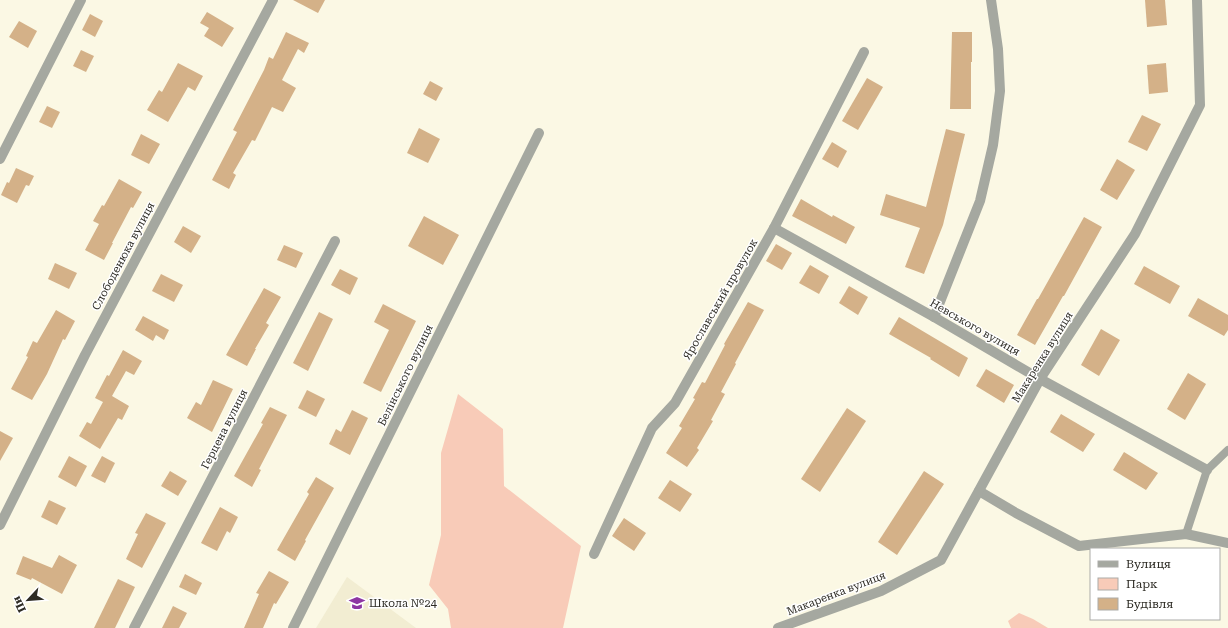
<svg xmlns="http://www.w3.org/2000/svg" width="1228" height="628" viewBox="0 0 1228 628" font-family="'Roboto Serif',serif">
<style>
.built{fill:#f2edd2}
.green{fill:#f8cbb8}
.building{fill:#d4b188}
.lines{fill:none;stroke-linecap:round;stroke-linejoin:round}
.lane{stroke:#a5a8a0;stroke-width:8}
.street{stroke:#a5a8a0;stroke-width:10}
.labels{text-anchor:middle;stroke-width:3;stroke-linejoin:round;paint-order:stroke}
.street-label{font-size:11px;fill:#2e2c25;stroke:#fff}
.poi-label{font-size:11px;fill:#2e2c25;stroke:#fff;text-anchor:start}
</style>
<rect width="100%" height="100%" fill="#fbf8e4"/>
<path class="built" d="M 347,577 L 416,628 L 316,628 Z"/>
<g class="green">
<path d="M 458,394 L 503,429 L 504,486 L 581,546 L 563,628 L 451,628 L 448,609 L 429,585 L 441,535 L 441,453 Z"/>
<path d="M 1019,613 L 1033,619 L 1048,628 L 1011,628 L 1008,621 Z"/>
</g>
<g class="building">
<path d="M 293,0 L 325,0 L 318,13 Z"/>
<path d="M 1145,0 L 1165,0 L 1167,25 L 1147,27 Z"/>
<path d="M 207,12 L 234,28 L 222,47 L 204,36 L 209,28 L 200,23 Z"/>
<path d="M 90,14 L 103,21 L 95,37 L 82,30 Z"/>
<path d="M 19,21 L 37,31 L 28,48 L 9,37 Z"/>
<path d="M 286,32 L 309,43 L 304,53 L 298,49 L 282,80 L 296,88 L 283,112 L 272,107 L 255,141 L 252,140 L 233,173 L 236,175 L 229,189 L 212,180 L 237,132 L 233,130 L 264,70 L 269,57 L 273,59 Z"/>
<path d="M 952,32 L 972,32 L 972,62 L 971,62 L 971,109 L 950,109 Z"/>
<path d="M 81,50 L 94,56 L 86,72 L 73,66 Z"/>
<path d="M 178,63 L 203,76 L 195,91 L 188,87 L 168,122 L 147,110 L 159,90 L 162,92 Z"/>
<path d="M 1166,63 L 1168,92 L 1149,94 L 1147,65 Z"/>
<path d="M 867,78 L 883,87 L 858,130 L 842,121 Z"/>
<path d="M 430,81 L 443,88 L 436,101 L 423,94 Z"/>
<path d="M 47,106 L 60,112 L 52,128 L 39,122 Z"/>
<path d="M 1142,115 L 1161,124 L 1147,151 L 1128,142 Z"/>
<path d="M 419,128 L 440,139 L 428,163 L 407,153 Z"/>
<path d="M 946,129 L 965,134 L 943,225 L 924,274 L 905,267 L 920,228 L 880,215 L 886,194 L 926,207 Z"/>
<path d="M 141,134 L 160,144 L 149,164 L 131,155 Z"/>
<path d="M 832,142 L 847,151 L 838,168 L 822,159 Z"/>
<path d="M 1117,159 L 1135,170 L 1117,200 L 1100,190 Z"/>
<path d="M 16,168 L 34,176 L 29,186 L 26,185 L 17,203 L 1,195 L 7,182 L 9,183 Z"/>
<path d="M 119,179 L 142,192 L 133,208 L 131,207 L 112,243 L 113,243 L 104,260 L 85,250 L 99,224 L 93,221 L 102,205 L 104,206 Z"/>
<path d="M 801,199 L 832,217 L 833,215 L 855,227 L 846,244 L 792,216 Z"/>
<path d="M 424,216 L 459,235 L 443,265 L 408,246 Z"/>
<path d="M 1084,217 L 1102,227 L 1064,296 L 1063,296 L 1035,345 L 1017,335 L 1037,299 L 1038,299 Z"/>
<path d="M 183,226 L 201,236 L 191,253 L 174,242 Z"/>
<path d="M 776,244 L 792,253 L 782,270 L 766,261 Z"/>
<path d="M 284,245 L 303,253 L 296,268 L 277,260 Z"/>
<path d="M 55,263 L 77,273 L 69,289 L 48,279 Z"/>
<path d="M 810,265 L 829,276 L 819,294 L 799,283 Z"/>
<path d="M 1144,266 L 1180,286 L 1170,304 L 1134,284 Z"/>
<path d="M 340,269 L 358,278 L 350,295 L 331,285 Z"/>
<path d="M 161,274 L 183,285 L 174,302 L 152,291 Z"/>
<path d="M 849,286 L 868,297 L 858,315 L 839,303 Z"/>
<path d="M 264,288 L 281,297 L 266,323 L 269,325 L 255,349 L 256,349 L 247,366 L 226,355 Z"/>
<path d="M 1198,298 L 1228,315 L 1228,330 L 1224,336 L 1188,316 Z"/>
<path d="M 748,302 L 764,310 L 735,363 L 736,364 L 721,392 L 725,394 L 711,420 L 713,421 L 697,448 L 699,450 L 687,467 L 666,453 L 682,428 L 679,426 L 695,399 L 693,398 L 702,382 L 705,383 L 725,345 L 724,344 Z"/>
<path d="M 383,304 L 416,321 L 381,392 L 363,383 L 389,330 L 374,322 Z"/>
<path d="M 56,310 L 75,321 L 65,340 L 63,339 L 47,374 L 32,400 L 11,389 L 28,357 L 26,356 L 33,341 L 37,343 Z"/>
<path d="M 319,312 L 333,319 L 308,371 L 293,363 Z"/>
<path d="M 143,316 L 169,330 L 164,340 L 156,335 L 153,341 L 135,330 Z"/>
<path d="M 899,317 L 968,358 L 959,377 L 930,359 L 931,358 L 889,334 Z"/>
<path d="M 1101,329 L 1120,340 L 1099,376 L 1081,365 Z"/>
<path d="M 123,350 L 142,361 L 134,375 L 126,371 L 112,396 L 129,406 L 122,420 L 118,418 L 100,449 L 79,436 L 87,422 L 91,424 L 103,402 L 95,398 L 107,375 L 109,376 Z"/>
<path d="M 986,369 L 1014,385 L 1004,403 L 976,386 Z"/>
<path d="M 1188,373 L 1206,384 L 1185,420 L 1167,409 Z"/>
<path d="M 213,380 L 233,389 L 212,432 L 187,418 L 196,402 L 201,405 Z"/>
<path d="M 307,390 L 325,399 L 316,417 L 298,408 Z"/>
<path d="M 270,407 L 287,415 L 259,469 L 261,470 L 252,487 L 234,476 L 263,424 L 261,423 Z"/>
<path d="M 847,408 L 866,421 L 820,492 L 801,479 Z"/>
<path d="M 352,410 L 368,418 L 350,455 L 329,444 L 336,429 L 341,432 Z"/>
<path d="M 1061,414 L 1095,434 L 1083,452 L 1050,432 Z"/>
<path d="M 0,431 L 13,438 L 0,461 Z"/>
<path d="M 1124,452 L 1158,473 L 1146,490 L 1113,470 Z"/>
<path d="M 69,456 L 87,466 L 76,487 L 58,477 Z"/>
<path d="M 102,456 L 115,463 L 105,483 L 91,476 Z"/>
<path d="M 170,471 L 187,481 L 178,496 L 161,486 Z"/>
<path d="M 924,471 L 944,484 L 897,555 L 878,542 Z"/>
<path d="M 316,477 L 334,488 L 305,540 L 306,541 L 295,561 L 277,550 L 309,494 L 307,492 Z"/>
<path d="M 670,480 L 692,494 L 680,512 L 658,498 Z"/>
<path d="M 49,500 L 66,508 L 57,525 L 41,517 Z"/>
<path d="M 220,507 L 238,517 L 230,533 L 227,531 L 217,551 L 201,543 Z"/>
<path d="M 146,513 L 166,523 L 142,568 L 126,559 L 138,534 L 135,533 Z"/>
<path d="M 624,518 L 646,533 L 634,551 L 612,536 Z"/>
<path d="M 59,555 L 77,565 L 62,594 L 32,578 L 31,580 L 16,574 L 23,556 L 52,568 Z"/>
<path d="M 269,571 L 289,582 L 276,604 L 274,603 L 263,628 L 244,628 L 259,594 L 256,593 Z"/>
<path d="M 185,574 L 202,583 L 196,595 L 179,587 Z"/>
<path d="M 118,579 L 135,587 L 115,628 L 94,628 Z"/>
<path d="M 173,606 L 187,613 L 179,628 L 162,628 Z"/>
</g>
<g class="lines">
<path class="lane" d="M 1186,534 L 1207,470 L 1228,450"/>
<g class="street">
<path d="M 0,159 L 81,0"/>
<path d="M 774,228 L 934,317 L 1040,379 L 1207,470"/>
<path d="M 934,317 L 980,201 L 993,145 L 1000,91 L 998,49 L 991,0"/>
<path d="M 979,491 L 1016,513 L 1079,546 L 1186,534 L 1228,543"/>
<path d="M 0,525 L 85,355 L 273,0"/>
<path d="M 594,554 L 652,428 L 675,403 L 774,228 L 864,52"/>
<path d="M 134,628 L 335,241"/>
<path d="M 293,628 L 539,133"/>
<path d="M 778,628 L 881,591 L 941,560 L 1040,379 L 1135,234 L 1200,105 L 1197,0"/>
</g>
</g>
<defs>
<symbol id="school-bare" viewBox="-9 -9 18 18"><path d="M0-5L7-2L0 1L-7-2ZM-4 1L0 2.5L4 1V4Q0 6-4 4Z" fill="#8d36a3" stroke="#fff" stroke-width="2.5" paint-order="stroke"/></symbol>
</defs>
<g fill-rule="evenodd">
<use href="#school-bare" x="346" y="592" width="22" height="22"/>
</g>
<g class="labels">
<g class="street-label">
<text transform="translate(123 256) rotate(-62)" y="4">Слободенюка вулиця</text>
<text transform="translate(720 299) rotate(-60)" y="4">Ярославський провулок</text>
<text transform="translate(975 327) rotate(30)" y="4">Невського вулиця</text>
<text transform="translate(1042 357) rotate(-58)" y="4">Макаренка вулиця</text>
<text transform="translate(405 375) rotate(-64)" y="4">Белінського вулиця</text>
<text transform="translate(224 429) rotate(-63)" y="4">Герцена вулиця</text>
<text transform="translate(836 593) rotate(-21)" y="4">Макаренка вулиця</text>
</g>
<g class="poi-label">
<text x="369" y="607">Школа №24</text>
</g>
</g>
<rect x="1090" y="548" width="130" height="72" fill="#ffffff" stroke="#ababa8"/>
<rect x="1098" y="561" width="20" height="6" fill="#a5a8a0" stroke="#ababa8"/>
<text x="1126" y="568" font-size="12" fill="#2e2c25">Вулиця</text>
<rect x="1098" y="578" width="20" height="12" fill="#f8cbb8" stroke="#ababa8"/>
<text x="1126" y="588" font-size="12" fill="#2e2c25">Парк</text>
<rect x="1098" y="598" width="20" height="12" fill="#d4b188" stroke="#ababa8"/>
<text x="1126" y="608" font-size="12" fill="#2e2c25">Будівля</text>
<g transform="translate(28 600) rotate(244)" stroke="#ffffff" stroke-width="3" paint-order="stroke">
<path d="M0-3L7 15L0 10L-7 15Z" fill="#2e2c25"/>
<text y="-6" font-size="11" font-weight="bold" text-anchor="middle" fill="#2e2c25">Пн</text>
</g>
</svg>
